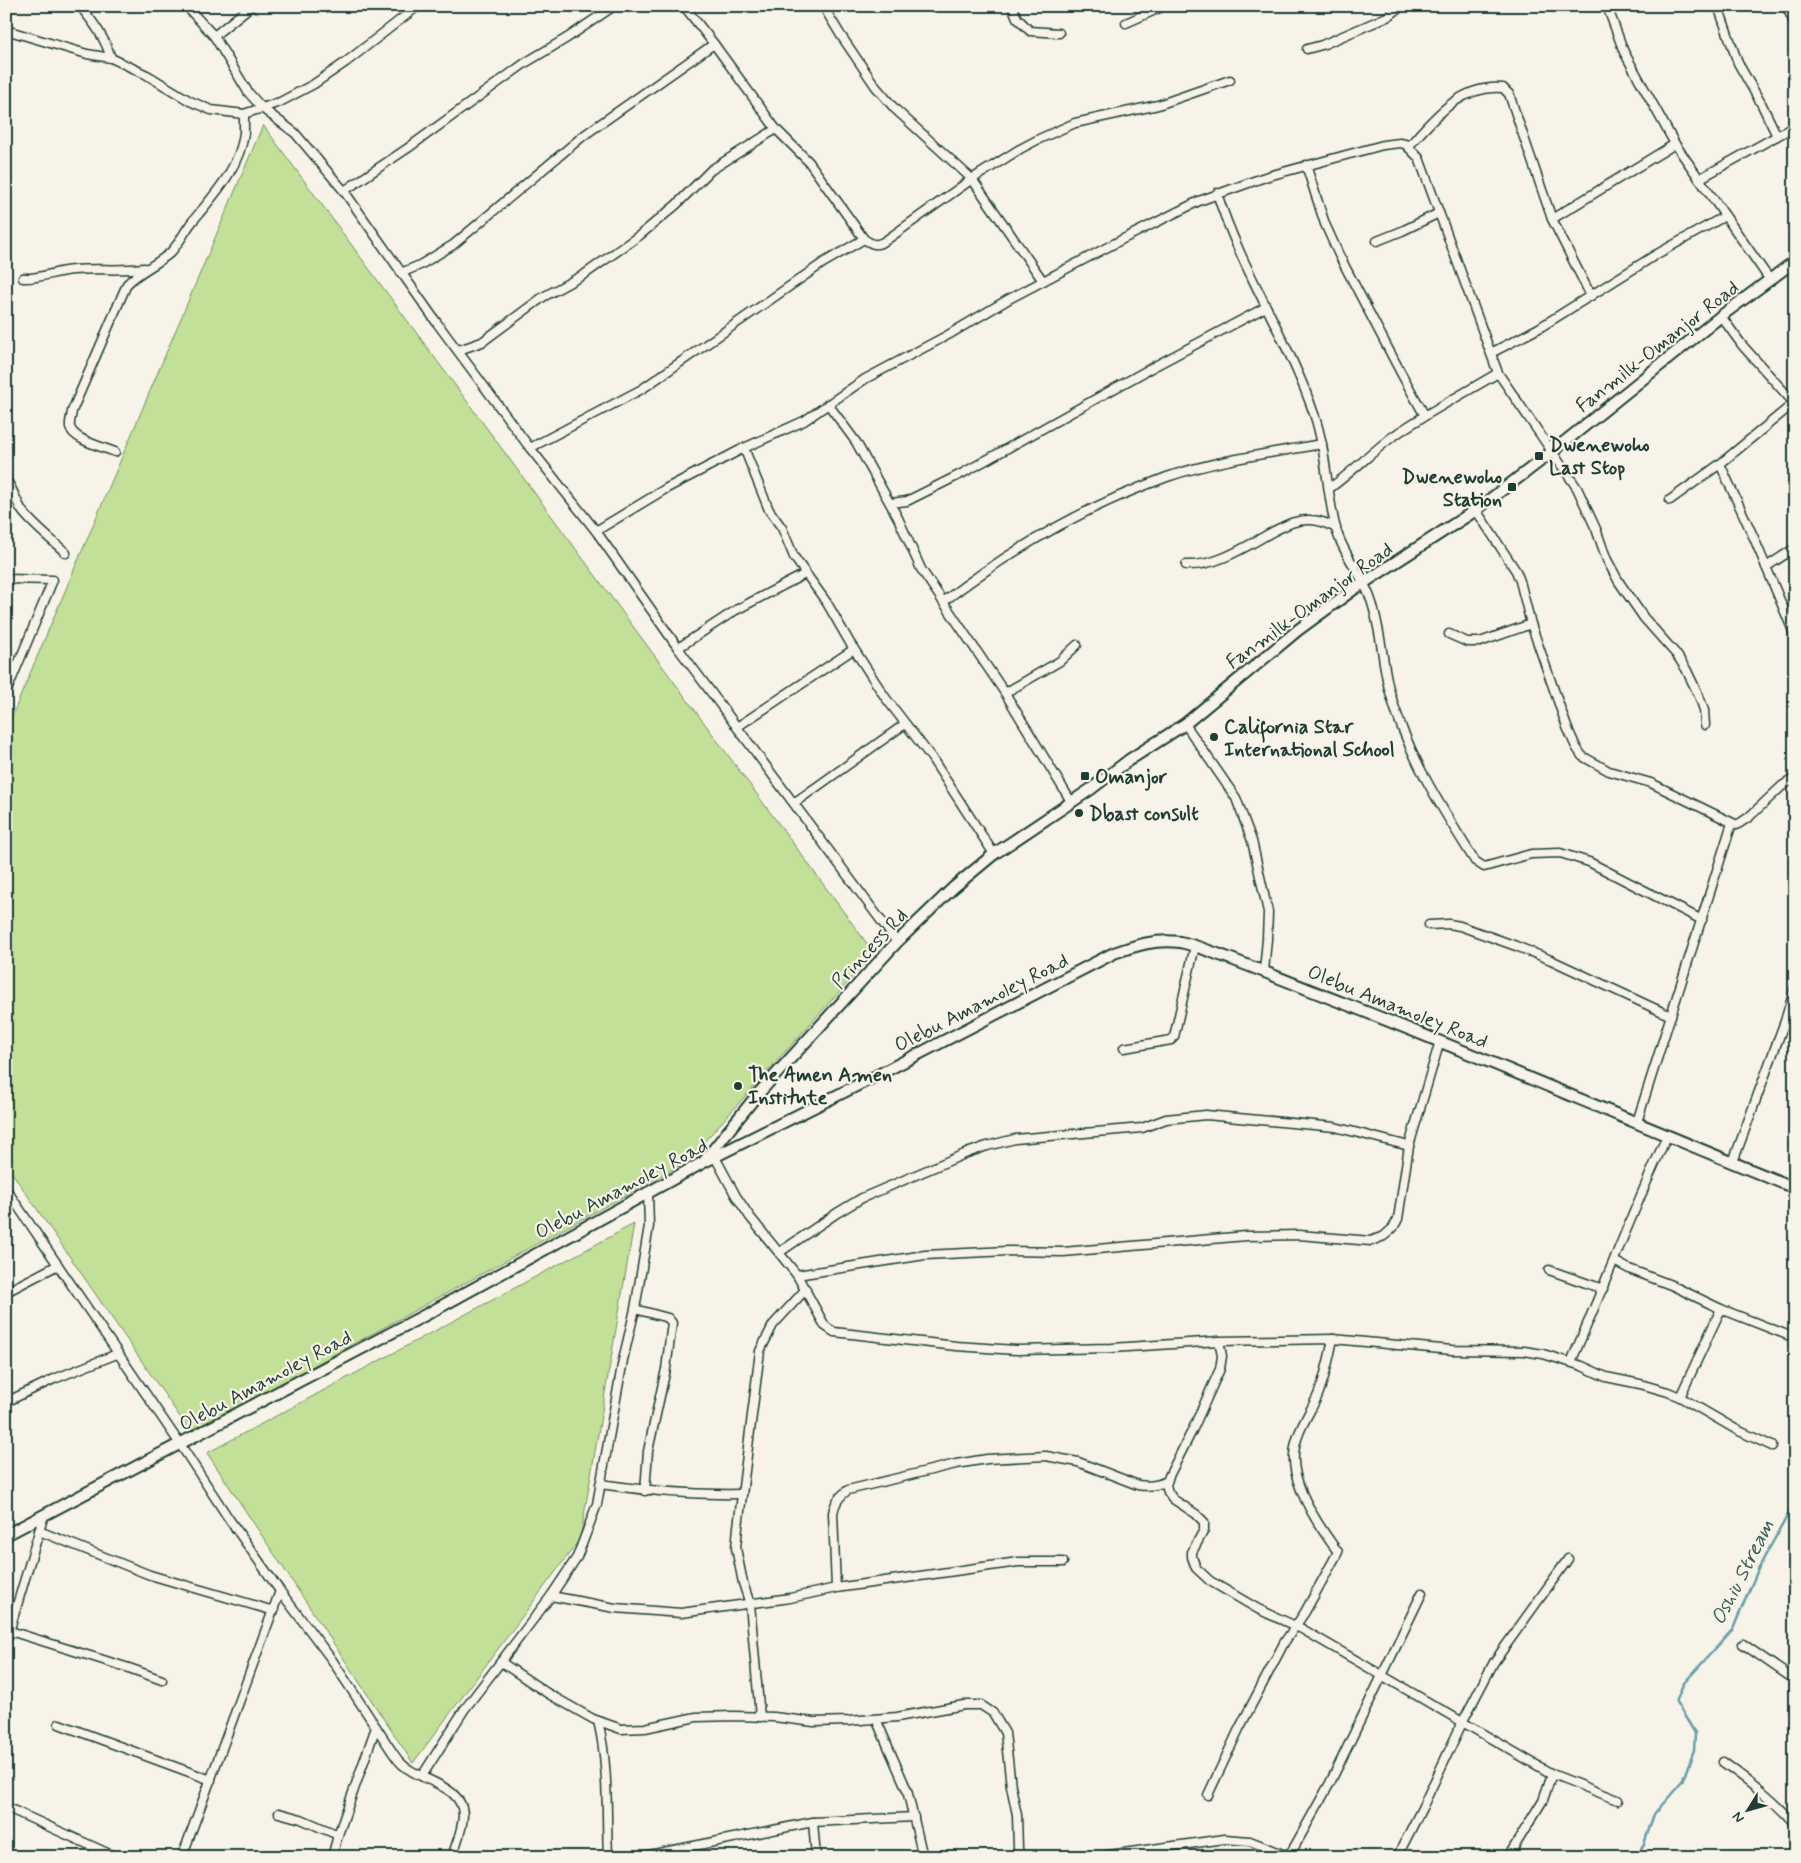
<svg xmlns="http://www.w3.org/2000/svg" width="1801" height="1863" viewBox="0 0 1801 1863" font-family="Mynerve,sans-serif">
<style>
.green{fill:#c3e098;stroke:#718e66}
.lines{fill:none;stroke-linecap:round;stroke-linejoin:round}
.stream{stroke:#659ea7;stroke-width:2.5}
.minor-casing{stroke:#1f3d34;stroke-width:11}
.tertiary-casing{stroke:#1f3d34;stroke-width:14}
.minor{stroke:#f7f3e8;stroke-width:8}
.tertiary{stroke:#f7f3e8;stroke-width:10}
.poi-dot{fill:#1f3d34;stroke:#f7f3e8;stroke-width:2}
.labels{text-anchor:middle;stroke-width:4.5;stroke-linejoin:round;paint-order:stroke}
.street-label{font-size:20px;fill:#1f3d34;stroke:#f7f3e8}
.poi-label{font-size:20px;font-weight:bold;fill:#1f3d34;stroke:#f7f3e8;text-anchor:start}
.water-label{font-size:21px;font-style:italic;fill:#365d5a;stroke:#f7f3e8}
</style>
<rect width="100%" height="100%" fill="#f7f3e8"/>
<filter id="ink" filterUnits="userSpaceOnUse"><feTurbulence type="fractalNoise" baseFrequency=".02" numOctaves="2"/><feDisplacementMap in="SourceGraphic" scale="10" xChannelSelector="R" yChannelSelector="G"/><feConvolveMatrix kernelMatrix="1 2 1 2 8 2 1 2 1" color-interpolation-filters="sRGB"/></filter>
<g filter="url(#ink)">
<g class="green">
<path d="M 263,125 L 874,953 L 686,1162 L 191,1433 L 6,1164 L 6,730 Z"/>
<path d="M 634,1224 L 580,1539 L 413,1763 L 207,1453 Z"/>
</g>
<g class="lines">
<path class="stream" d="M 1635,1857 L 1644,1844 L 1654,1814 L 1682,1782 L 1694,1750 L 1695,1733 L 1676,1702 L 1684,1683 L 1733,1629 L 1759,1567 L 1795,1502"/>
<defs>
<g id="minor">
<path d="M 80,6 C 94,23 105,38 111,58"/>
<path d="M 186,6 L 214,36 L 248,92 L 262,108 L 295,133 L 344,191 L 437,323 L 530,448 L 596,531 L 678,648 L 897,942"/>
<path d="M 684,6 L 714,44 L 776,129 L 809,162 L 864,239 C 873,245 876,246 885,241 L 972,179 L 1020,149 L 1039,139 L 1075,123 L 1158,105 L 1230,80"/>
<path d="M 823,6 L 840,34 L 876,87 L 895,109 L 972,179 L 1043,281"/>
<path d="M 1012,6 L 1017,18 L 1030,31 L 1059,33"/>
<path d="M 1607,6 L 1624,52 L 1675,144 L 1770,280"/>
<path d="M 1718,6 L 1738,63 L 1762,105 L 1777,136"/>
<path d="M 1786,6 L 1795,24"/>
<path d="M 1126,23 L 1164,6"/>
<path d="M 6,30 L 87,54 L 111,58 L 147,75 L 190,101 L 211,110 L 244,114 L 280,102 L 314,84 L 346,62 L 418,6"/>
<path d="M 214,36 L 251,6"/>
<path d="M 1307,49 L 1322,45 L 1387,17 L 1402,6"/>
<path d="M 1409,146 C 1434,118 1461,84 1503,88 L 1509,94 L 1552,219 L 1591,296"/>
<path d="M 1306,165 L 1325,224 L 1339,255 L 1401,373 L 1425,416"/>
<path d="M 1699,179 L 1795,126"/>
<path d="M 344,191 L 408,148 L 525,63 L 567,38 L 614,6"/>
<path d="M 1217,193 C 1241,270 1288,338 1314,414 C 1327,452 1326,491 1336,529 C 1343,555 1363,575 1371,600 C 1381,629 1382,660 1389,689 C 1406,752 1440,806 1475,861 L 1484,867 L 1531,854 L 1560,853 L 1589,862 L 1702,920"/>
<path d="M 1552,219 L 1675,144"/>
<path d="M 1377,241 L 1402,231 L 1439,213"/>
<path d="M 401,273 L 420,265 L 453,245 L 583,136 L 714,44"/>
<path d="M 23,278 C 40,279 56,271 73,270 C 97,268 120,271 144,268"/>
<path d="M 1721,316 L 1742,345 L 1795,404"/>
<path d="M 459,350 L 482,342 L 543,297 L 585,274 L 640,235 L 676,205 L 711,170 L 776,129"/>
<path d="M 1491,353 L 1539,328 L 1657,254 L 1725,216"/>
<path d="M 828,404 L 856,442 L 898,518 L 921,569 L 1005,693 L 1072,803"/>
<path d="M 530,448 L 642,389 L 823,263 L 864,239"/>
<path d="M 744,448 L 769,510 L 782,528 L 794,557 L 827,603 L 850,643 L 885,697 L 931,757 L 994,854"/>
<path d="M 115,452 C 103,447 73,440 70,427 C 69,422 72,415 72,411 L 127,284 C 140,271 156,265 170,253 C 180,243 184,232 192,222 C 213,196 240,168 244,133 C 244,127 244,120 244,114"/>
<path d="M 1720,464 L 1754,538 L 1795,636"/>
<path d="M 6,480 C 14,490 16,502 23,512 C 35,527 52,540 66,553"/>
<path d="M 1330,488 C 1352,472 1371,453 1392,437 C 1426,413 1463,394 1498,373"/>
<path d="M 1670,500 L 1720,464 L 1794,403"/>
<path d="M 891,503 L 907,501 L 963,473 L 1153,367 L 1266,307"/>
<path d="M 1476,510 L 1516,571 L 1520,581 L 1531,624 L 1567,727 L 1576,747 L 1582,756 L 1609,771 L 1651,783 L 1737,825 L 1749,817 L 1782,786 L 1795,778"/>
<path d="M 596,531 L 667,488 L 744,448 L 804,421 L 865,379 L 948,335 L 1009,299 L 1121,240 L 1199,201 L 1265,177 L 1383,145 L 1400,143 L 1405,144 L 1419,158 L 1498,373 L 1577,488 L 1596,529 L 1607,560 L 1619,582 L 1644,618 L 1676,654 L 1686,669 L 1699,696 L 1704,710 L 1705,725"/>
<path d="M 1186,565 C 1217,567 1248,545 1274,531 C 1286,525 1297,519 1311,520 C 1320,520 1328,524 1336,528"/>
<path d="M 1766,567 L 1795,548"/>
<path d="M 6,579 L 53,580 L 6,693"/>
<path d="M 943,602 C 1010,550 1087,506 1167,477 C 1217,460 1271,453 1322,444"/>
<path d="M 1449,634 L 1467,642 L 1480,642 L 1531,624"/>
<path d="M 678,648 L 736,610 L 805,574"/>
<path d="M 1005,693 L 1060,661 L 1077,645"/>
<path d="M 1185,724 L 1236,798 L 1252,841 L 1268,912 L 1267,939 L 1264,971"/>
<path d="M 737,727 L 854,649"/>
<path d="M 794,803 L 905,724"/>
<path d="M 1429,925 L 1449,924 L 1460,926 L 1516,946 L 1551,960 L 1671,1016"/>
<path d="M 1124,1048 L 1171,1040 L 1174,1037 L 1195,946"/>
<path d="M 1637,1122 L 1732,823"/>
<path d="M 715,1157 L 736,1196 L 750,1217 L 797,1275 L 825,1326 L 834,1332 L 956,1346 L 1016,1350 L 1112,1348 L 1219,1341 L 1333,1339 L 1452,1350 L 1524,1351 L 1543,1354 L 1582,1366 L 1606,1377 L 1640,1384 L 1668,1392 L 1680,1397 L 1737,1430 L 1772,1446"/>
<path d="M 1733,1162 L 1785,1021 L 1795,987"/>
<path d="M 6,1189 L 180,1444 L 229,1519 L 280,1591 L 332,1660 L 393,1753 C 396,1757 399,1762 403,1765 C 420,1781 463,1785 463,1815 C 463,1829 456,1844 452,1857"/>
<path d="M 780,1252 L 837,1213 L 862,1198 L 967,1153 L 987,1146 L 1015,1139 L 1142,1128 L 1166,1119 L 1206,1115 L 1335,1127 L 1409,1146"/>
<path d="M 1614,1261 L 1629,1269 L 1671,1285 L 1721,1309 L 1795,1338"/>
<path d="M 1549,1270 L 1603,1289"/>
<path d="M 797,1275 L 925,1255 L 1008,1251 L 1063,1252 L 1246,1236 L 1299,1235 L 1371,1241 L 1384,1236 L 1393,1228 L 1398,1219 L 1409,1146 L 1440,1041"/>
<path d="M 6,1292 L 58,1265"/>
<path d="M 635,1309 L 668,1318 L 672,1323 L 666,1369 L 648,1451 L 645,1491"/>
<path d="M 1219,1341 L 1222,1356 L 1220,1369 L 1192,1431 L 1169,1476 L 1166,1485 L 1168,1492 L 1173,1499 L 1196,1514 L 1204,1522 L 1204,1530 L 1192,1552 L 1192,1557 L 1196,1568 L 1210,1581 L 1258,1609 L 1302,1629 L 1552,1774 L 1618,1800"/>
<path d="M 1571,1362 C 1604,1287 1633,1210 1667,1136"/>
<path d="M 1680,1397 L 1721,1309"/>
<path d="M 6,1402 L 54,1379 L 117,1354"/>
<path d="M 600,1484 C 647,1491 694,1495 742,1494"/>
<path d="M 39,1531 L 150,1575 L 274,1611"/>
<path d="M 836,1588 L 833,1513 C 835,1502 839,1497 848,1490 L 956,1464 L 987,1459 L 1046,1456 L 1078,1462 L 1138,1485 C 1149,1487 1157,1486 1167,1481"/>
<path d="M 551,1596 L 615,1608 L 681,1613 L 790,1598 L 836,1588 L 1018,1562 L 1063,1562"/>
<path d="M 10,1631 L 129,1668 L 162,1680"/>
<path d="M 6,1642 L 44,1515"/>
<path d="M 1743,1644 L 1795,1680"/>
<path d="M 501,1662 L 547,1693 L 593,1719 L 621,1729 L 645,1728 L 696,1717 L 734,1716 L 774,1717 L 814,1722 L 849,1721 L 897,1717 L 964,1705 L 981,1705 L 993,1713 L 1005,1733 L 1011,1786 L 1017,1815 L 1018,1849 L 1021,1857"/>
<path d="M 760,1717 L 750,1604 L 743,1583 L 736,1548 L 738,1527 L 760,1351 L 773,1325 L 806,1289"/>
<path d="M 876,1719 L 907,1790 L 923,1857"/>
<path d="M 598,1721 C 609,1766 606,1811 608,1857"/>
<path d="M 59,1724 L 211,1780"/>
<path d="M 1723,1762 C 1749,1781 1774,1800 1795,1824"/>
<path d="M 422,1776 L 464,1710 L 551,1596 L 577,1557 L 584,1539 L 597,1504 L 623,1360 L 635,1309 L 649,1226 L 648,1192"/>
<path d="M 1208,1795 L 1239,1729 L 1284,1643 L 1305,1612 L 1338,1552 C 1320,1528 1292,1486 1294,1455 C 1295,1433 1309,1415 1318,1395 C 1325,1377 1329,1359 1333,1339"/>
<path d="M 6,1807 L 116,1857"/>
<path d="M 279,1813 L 301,1819 L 338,1835"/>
<path d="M 813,1822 L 816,1857"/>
<path d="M 182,1857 L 280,1591"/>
<path d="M 332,1857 L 338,1835 L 376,1727"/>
<path d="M 639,1857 L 813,1822 L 914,1817"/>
<path d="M 1094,1857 L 1225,1839 L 1250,1841 L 1283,1854 L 1288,1854 L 1292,1851 L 1330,1783 L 1422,1593"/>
<path d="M 1397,1857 L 1422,1808 L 1463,1721 L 1494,1662 L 1568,1559"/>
<path d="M 1508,1857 L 1543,1800 L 1552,1774"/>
</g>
<g id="tertiary">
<path d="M 705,1160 L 757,1095 L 897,942 L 953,888 L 994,854 L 1091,789 L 1129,760 L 1185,724 L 1298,630 L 1354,589 L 1476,510 L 1552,452 L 1721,316 L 1795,261"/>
<path d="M 6,1535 L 429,1313 L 702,1163 L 874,1077 L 1114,953 C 1137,945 1155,939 1180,942 C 1195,945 1209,951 1223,956 C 1264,971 1303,988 1343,1003 C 1495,1062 1644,1127 1795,1188"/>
</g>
</defs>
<use href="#minor" class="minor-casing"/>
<use href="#tertiary" class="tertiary-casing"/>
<use href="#minor" class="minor"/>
<use href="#tertiary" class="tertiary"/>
</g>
</g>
<g class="poi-dot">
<rect x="1534" y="451" width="10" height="10" rx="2.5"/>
<rect x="1507" y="482" width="10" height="10" rx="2.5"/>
<circle cx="1214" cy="737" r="5"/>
<rect x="1080" y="771" width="10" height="10" rx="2.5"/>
<circle cx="1079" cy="813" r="5"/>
<circle cx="738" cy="1086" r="5"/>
</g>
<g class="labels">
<g class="street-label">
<text transform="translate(1657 346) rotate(-38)" y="7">Fanmilk-Omanjor Road</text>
<text transform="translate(1309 605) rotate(-36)" y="7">Fanmilk-Omanjor Road</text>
<text transform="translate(869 948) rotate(-47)" y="7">Princess Rd</text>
<text transform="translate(981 1002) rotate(-27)" y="7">Olebu Amamoley Road</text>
<text transform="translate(1398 1006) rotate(22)" y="7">Olebu Amamoley Road</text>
<text transform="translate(621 1188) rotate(-28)" y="7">Olebu Amamoley Road</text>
<text transform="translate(265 1380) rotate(-28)" y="7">Olebu Amamoley Road</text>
</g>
<g class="poi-label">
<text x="1549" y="451">Dwenewoho<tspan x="1549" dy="23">Last Stop</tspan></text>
<text x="1502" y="483" text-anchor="end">Dwenewoho<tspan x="1502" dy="23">Station</tspan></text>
<text x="1224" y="733">California Star<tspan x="1224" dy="23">International School</tspan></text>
<text x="1095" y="783">Omanjor</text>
<text x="1089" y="820">Dbast consult</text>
<text x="748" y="1081">The Amen Amen<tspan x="748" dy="23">Institute</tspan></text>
</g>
<g class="water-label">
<text transform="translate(1742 1572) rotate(-63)" y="7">Oshiu Stream</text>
</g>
</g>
<rect width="1801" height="1863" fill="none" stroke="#f7f3e8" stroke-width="25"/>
<rect x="12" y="12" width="1776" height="1838" fill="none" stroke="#1f3d34" stroke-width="2" filter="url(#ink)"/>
<g transform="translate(1748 1810) rotate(233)" stroke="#f7f3e8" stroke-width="4" paint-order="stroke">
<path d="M0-4L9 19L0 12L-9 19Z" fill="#1f3d34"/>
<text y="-8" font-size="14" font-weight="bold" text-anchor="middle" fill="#1f3d34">N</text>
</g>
</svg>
